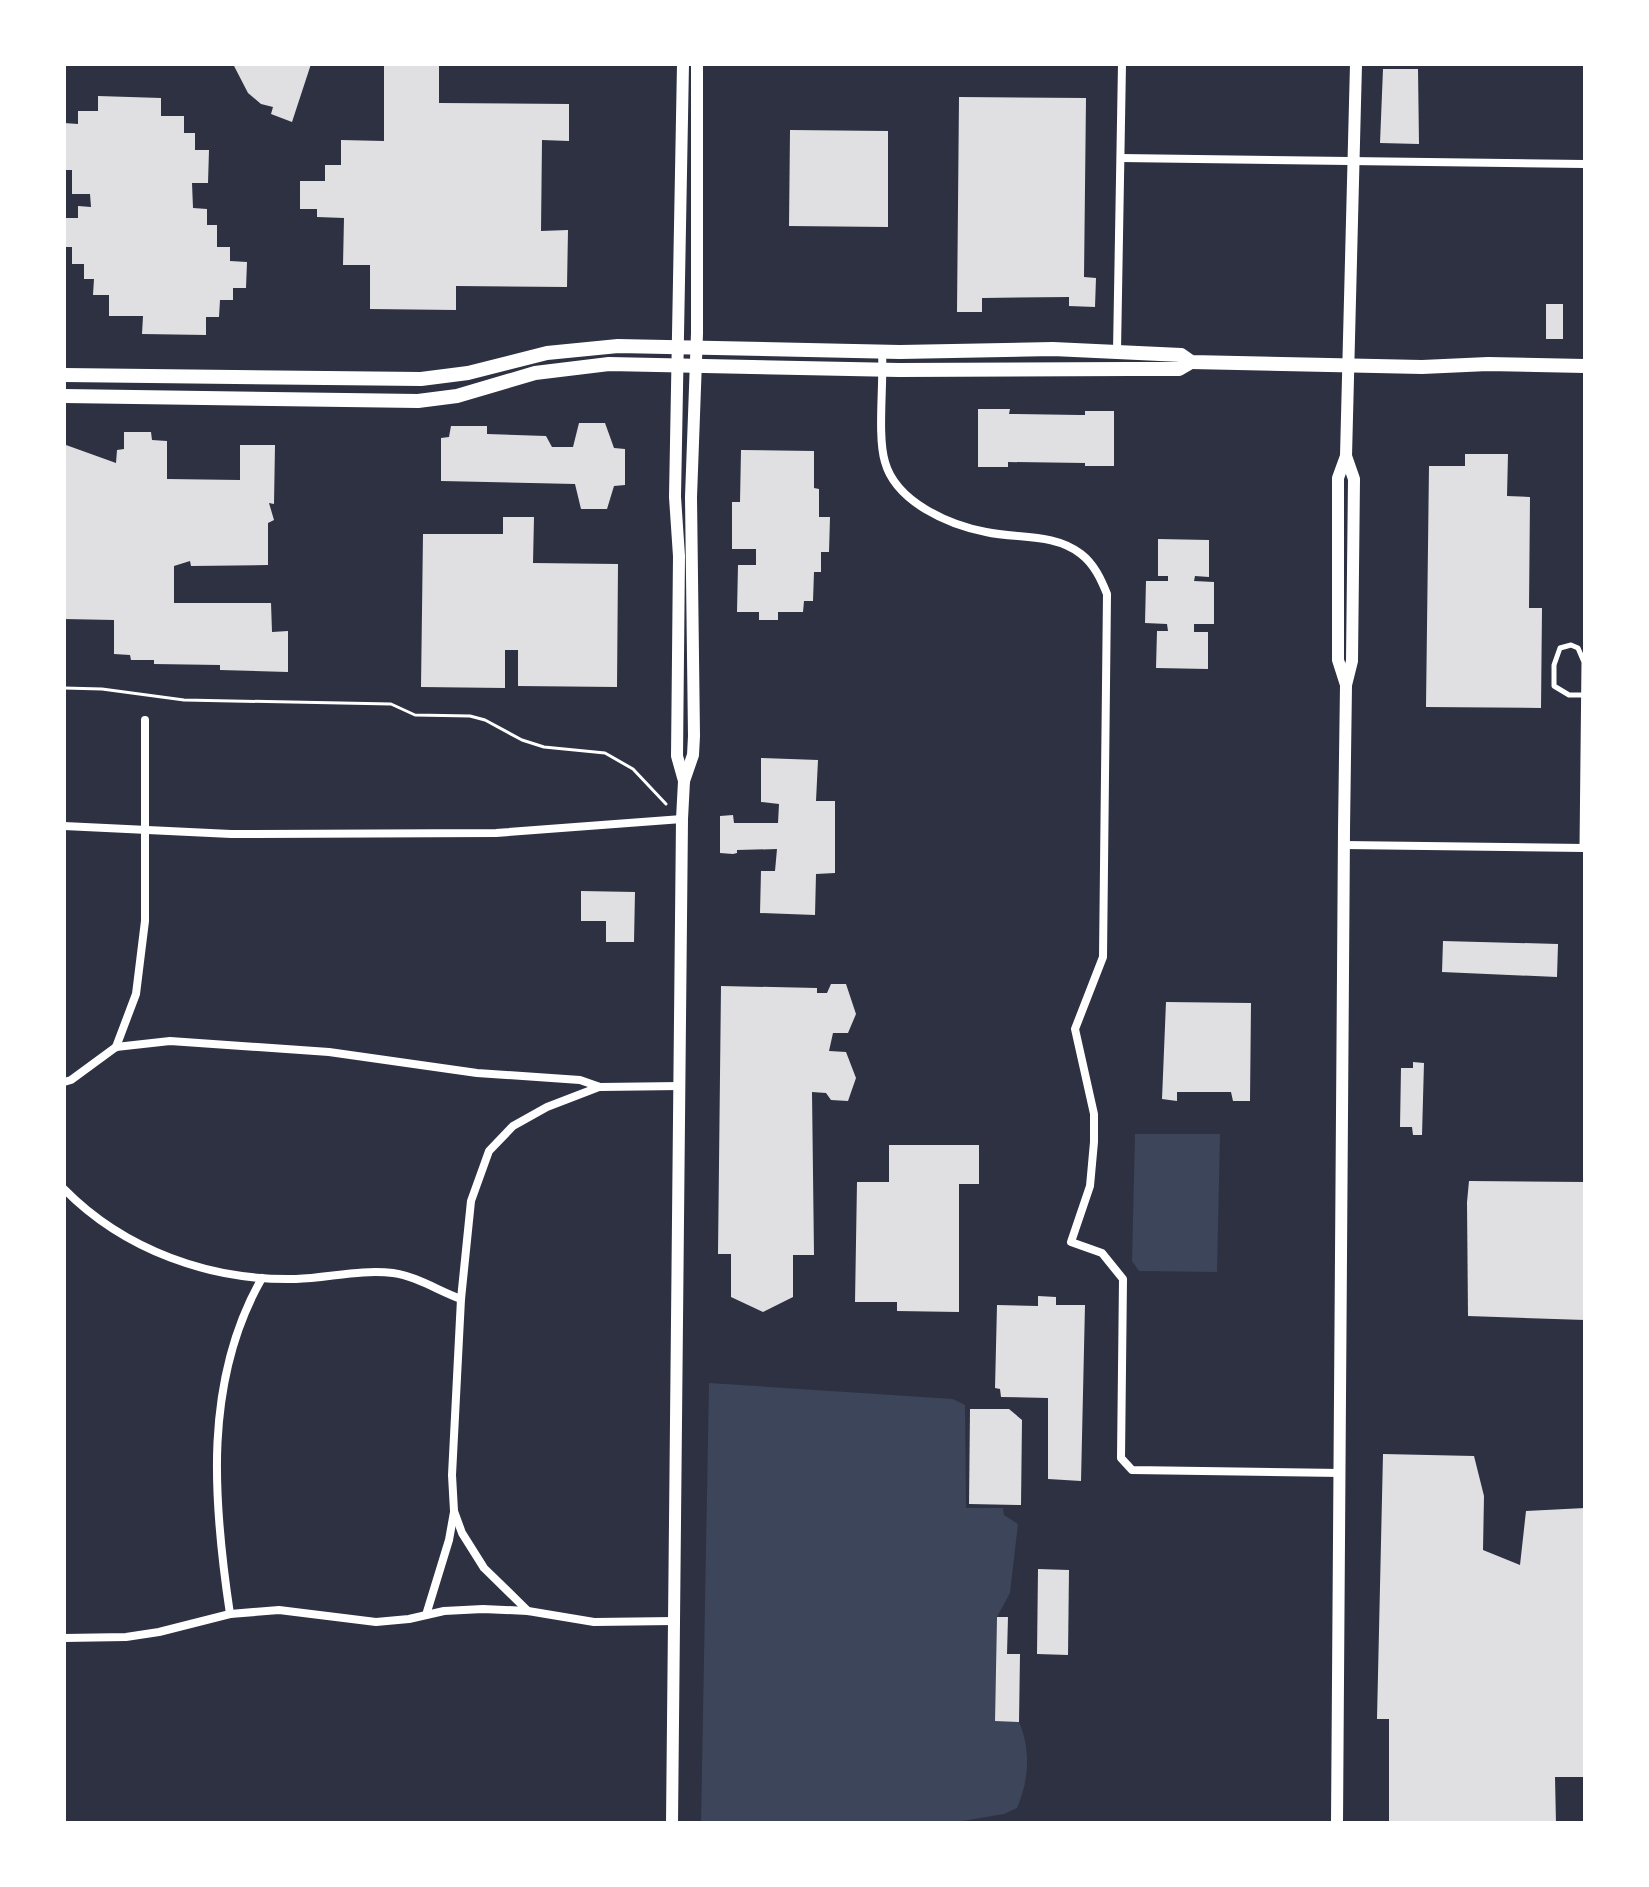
<svg xmlns="http://www.w3.org/2000/svg" width="1649" height="1887" viewBox="0 0 1649 1887" font-family="'IBM Plex Sans',sans-serif">
<style>
.green{fill:#3c4559}
.building{fill:#e0e0e3}
.lines{fill:none;stroke-linecap:round;stroke-linejoin:round}
.path{stroke:#fff;stroke-width:3}
.service{stroke:#fff;stroke-width:5}
.minor{stroke:#fff;stroke-width:8}
.tertiary{stroke:#fff;stroke-width:12}
.secondary{stroke:#fff;stroke-width:14}
</style>
<rect width="100%" height="100%" fill="#2d3142"/>
<g class="green">
<path d="M 1135,1134 L 1220,1134 L 1217,1272 L 1139,1271 L 1132,1261 Z"/>
<path d="M 709,1383 L 953,1399 L 965,1405 L 966,1508 L 1003,1508 L 1004,1515 L 1018,1524 L 1010,1593 L 997,1617 L 995,1720 L 1019,1722 C 1031,1749 1029,1781 1017,1808 L 1004,1814 L 951,1823 L 701,1823 Z"/>
</g>
<g class="building">
<path d="M 233,64 L 311,64 L 292,122 L 271,114 L 273,107 L 261,104 L 248,93 Z"/>
<path d="M 439,65 L 439,103 L 569,104 L 569,141 L 542,140 L 541,231 L 568,230 L 567,287 L 456,286 L 456,310 L 370,309 L 370,265 L 343,265 L 344,218 L 317,217 L 317,209 L 300,209 L 300,181 L 325,181 L 325,165 L 341,165 L 341,140 L 384,141 L 384,66 Z"/>
<path d="M 1383,69 L 1418,69 L 1419,144 L 1380,143 Z"/>
<path d="M 98,96 L 161,98 L 161,116 L 184,116 L 184,133 L 195,133 L 195,150 L 209,150 L 208,183 L 192,183 L 193,208 L 207,209 L 207,225 L 217,225 L 217,247 L 230,247 L 230,261 L 247,262 L 246,288 L 233,288 L 233,300 L 220,300 L 219,317 L 206,317 L 206,335 L 142,334 L 143,316 L 109,316 L 109,295 L 93,295 L 94,279 L 84,279 L 84,264 L 72,264 L 72,247 L 64,247 L 64,218 L 78,218 L 78,206 L 91,207 L 90,194 L 72,194 L 72,170 L 64,170 L 64,123 L 78,124 L 78,111 L 98,111 Z"/>
<path d="M 959,97 L 1086,98 L 1084,277 L 1096,278 L 1095,307 L 1069,306 L 1069,297 L 982,298 L 982,312 L 957,312 Z"/>
<path d="M 790,130 L 888,131 L 888,227 L 789,226 Z"/>
<rect x="1546" y="304" width="17" height="35"/>
<path d="M 978,409 L 1010,409 L 1009,414 L 1014,414 L 1080,415 L 1085,415 L 1085,411 L 1114,411 L 1114,466 L 1085,466 L 1085,463 L 1008,462 L 1008,467 L 978,467 Z"/>
<path d="M 579,423 L 605,423 L 614,448 L 625,449 L 625,485 L 614,486 L 607,509 L 581,509 L 575,484 L 441,481 L 441,438 L 449,437 L 451,426 L 487,426 L 487,434 L 546,436 L 552,447 L 573,447 Z"/>
<path d="M 124,432 L 151,432 L 152,440 L 167,441 L 167,479 L 240,480 L 240,445 L 275,445 L 274,504 L 269,503 L 274,520 L 268,523 L 268,565 L 191,566 L 190,561 L 174,566 L 174,603 L 271,603 L 272,632 L 288,631 L 288,672 L 220,670 L 220,665 L 154,664 L 154,660 L 131,660 L 130,655 L 114,654 L 114,620 L 64,619 L 66,445 L 116,463 L 117,450 L 124,449 Z"/>
<path d="M 741,450 L 814,451 L 814,488 L 819,489 L 819,517 L 830,517 L 829,552 L 821,552 L 821,572 L 814,572 L 813,601 L 804,601 L 803,612 L 778,612 L 778,620 L 759,620 L 759,612 L 737,612 L 738,565 L 756,565 L 756,549 L 732,549 L 732,502 L 740,502 Z"/>
<path d="M 1465,454 L 1508,454 L 1507,496 L 1530,497 L 1529,608 L 1542,608 L 1541,708 L 1426,707 L 1429,466 L 1465,466 Z"/>
<path d="M 503,517 L 534,517 L 533,563 L 618,564 L 617,687 L 518,686 L 518,650 L 505,650 L 505,688 L 421,687 L 423,534 L 503,534 Z"/>
<path d="M 1158,539 L 1209,540 L 1209,577 L 1195,576 L 1194,581 L 1214,582 L 1214,624 L 1194,624 L 1194,632 L 1208,632 L 1208,669 L 1156,668 L 1157,631 L 1168,631 L 1167,624 L 1145,623 L 1146,581 L 1168,581 L 1168,576 L 1158,576 Z"/>
<path d="M 761,758 L 818,760 L 816,801 L 835,801 L 835,873 L 816,874 L 815,915 L 760,913 L 761,871 L 775,871 L 777,849 L 737,850 L 737,853 L 733,854 L 720,853 L 720,816 L 733,815 L 734,823 L 778,823 L 779,804 L 761,802 Z"/>
<path d="M 581,891 L 635,892 L 634,942 L 606,942 L 606,921 L 581,921 Z"/>
<path d="M 1443,941 L 1558,944 L 1557,977 L 1442,972 Z"/>
<path d="M 831,984 L 846,984 L 856,1014 L 848,1033 L 833,1033 L 829,1051 L 846,1052 L 856,1078 L 848,1101 L 831,1100 L 826,1093 L 812,1092 L 814,1255 L 793,1255 L 793,1297 L 763,1312 L 731,1297 L 731,1254 L 718,1254 L 721,986 L 817,988 L 817,993 L 827,993 Z"/>
<path d="M 1166,1002 L 1251,1003 L 1250,1101 L 1233,1101 L 1231,1092 L 1177,1092 L 1177,1101 L 1162,1099 Z"/>
<path d="M 1413,1062 L 1424,1063 L 1422,1135 L 1413,1135 L 1412,1127 L 1400,1127 L 1401,1068 L 1413,1068 Z"/>
<path d="M 889,1145 L 979,1145 L 979,1184 L 959,1184 L 959,1312 L 897,1311 L 897,1302 L 855,1302 L 857,1182 L 889,1182 Z"/>
<path d="M 1469,1181 L 1585,1182 L 1585,1320 L 1468,1316 L 1467,1202 Z"/>
<path d="M 1038,1296 L 1056,1297 L 1056,1305 L 1085,1305 L 1081,1481 L 1048,1479 L 1048,1398 L 1001,1397 L 1000,1389 L 995,1388 L 997,1305 L 1038,1306 Z"/>
<path d="M 970,1409 L 1009,1409 L 1022,1420 L 1021,1505 L 969,1504 Z"/>
<path d="M 1383,1454 L 1474,1456 L 1484,1496 L 1483,1550 L 1520,1565 L 1526,1511 L 1585,1508 L 1585,1777 L 1555,1777 L 1556,1823 L 1389,1823 L 1389,1719 L 1377,1719 Z"/>
<path d="M 1038,1569 L 1069,1570 L 1068,1655 L 1037,1654 Z"/>
<path d="M 997,1617 L 1008,1617 L 1007,1654 L 1020,1654 L 1019,1722 L 995,1721 Z"/>
</g>
<g class="lines">
<path class="path" d="M 64,688 L 102,689 L 184,700 L 391,704 L 415,715 L 470,716 L 485,720 L 522,740 L 544,747 L 605,753 L 633,769 L 666,804"/>
<path class="service" d="M 1582,848 L 1584,662 L 1578,648 L 1571,645 L 1560,648 L 1554,665 L 1554,686 L 1569,695 L 1584,695"/>
<g class="minor">
<path d="M 1121,158 L 1585,164"/>
<path d="M 1117,351 L 1122,64"/>
<path d="M 882,352 C 884,382 877,436 885,462 C 896,502 949,525 986,532 C 1018,539 1054,533 1081,554 C 1094,564 1101,579 1107,594 L 1103,957 L 1075,1029 L 1094,1114 L 1094,1142 L 1090,1186 L 1071,1242 L 1102,1253 L 1123,1279 L 1121,1458 L 1132,1470 L 1341,1473"/>
<path d="M 64,826 L 231,834 L 496,833 L 682,819"/>
<path d="M 1344,845 L 1585,848"/>
<path d="M 116,1047 L 136,994 L 145,921 L 145,720"/>
<path d="M 64,1082 L 71,1080 L 116,1047 L 170,1041 L 329,1052 L 477,1073 L 580,1080 L 600,1087 L 680,1086"/>
<path d="M 64,1189 C 124,1250 210,1281 296,1279 C 328,1278 361,1269 393,1273 C 416,1276 439,1291 461,1299"/>
<path d="M 528,1611 L 484,1568 L 462,1533 L 454,1511 L 452,1475 L 461,1299 L 471,1201 L 489,1151 L 513,1126 L 547,1107 L 599,1087"/>
<path d="M 230,1614 C 213,1501 203,1381 262,1278"/>
<path d="M 426,1615 L 449,1540 L 454,1512"/>
<path d="M 64,1638 L 126,1637 L 159,1632 L 230,1614 L 279,1610 L 376,1622 L 409,1619 L 444,1611 L 483,1609 L 528,1611 L 594,1622 L 674,1621"/>
</g>
<g class="tertiary">
<path d="M 683,64 L 675,497 L 679,556 L 677,756 L 684,781"/>
<path d="M 1346,685 L 1338,660 L 1338,478 L 1346,456 L 1356,64"/>
<path d="M 672,1823 L 682,819 L 684,781 L 693,755 L 694,736 L 691,497 L 697,333 L 697,64"/>
<path d="M 1337,1823 L 1344,830 L 1346,685 L 1352,661 L 1354,479 L 1346,456"/>
</g>
<g class="secondary">
<path d="M 64,375 L 421,379 L 468,373 L 547,353 L 618,346 L 900,352 L 1053,349 L 1181,355 L 1191,362 L 1422,367 L 1488,364 L 1585,366"/>
<path d="M 64,396 L 418,401 L 457,396 L 535,373 L 609,364 L 899,370 L 1130,369 L 1179,369 L 1191,362"/>
</g>
</g>
<rect width="1649" height="1887" fill="none" stroke="#ffffff" stroke-width="132"/>
</svg>
